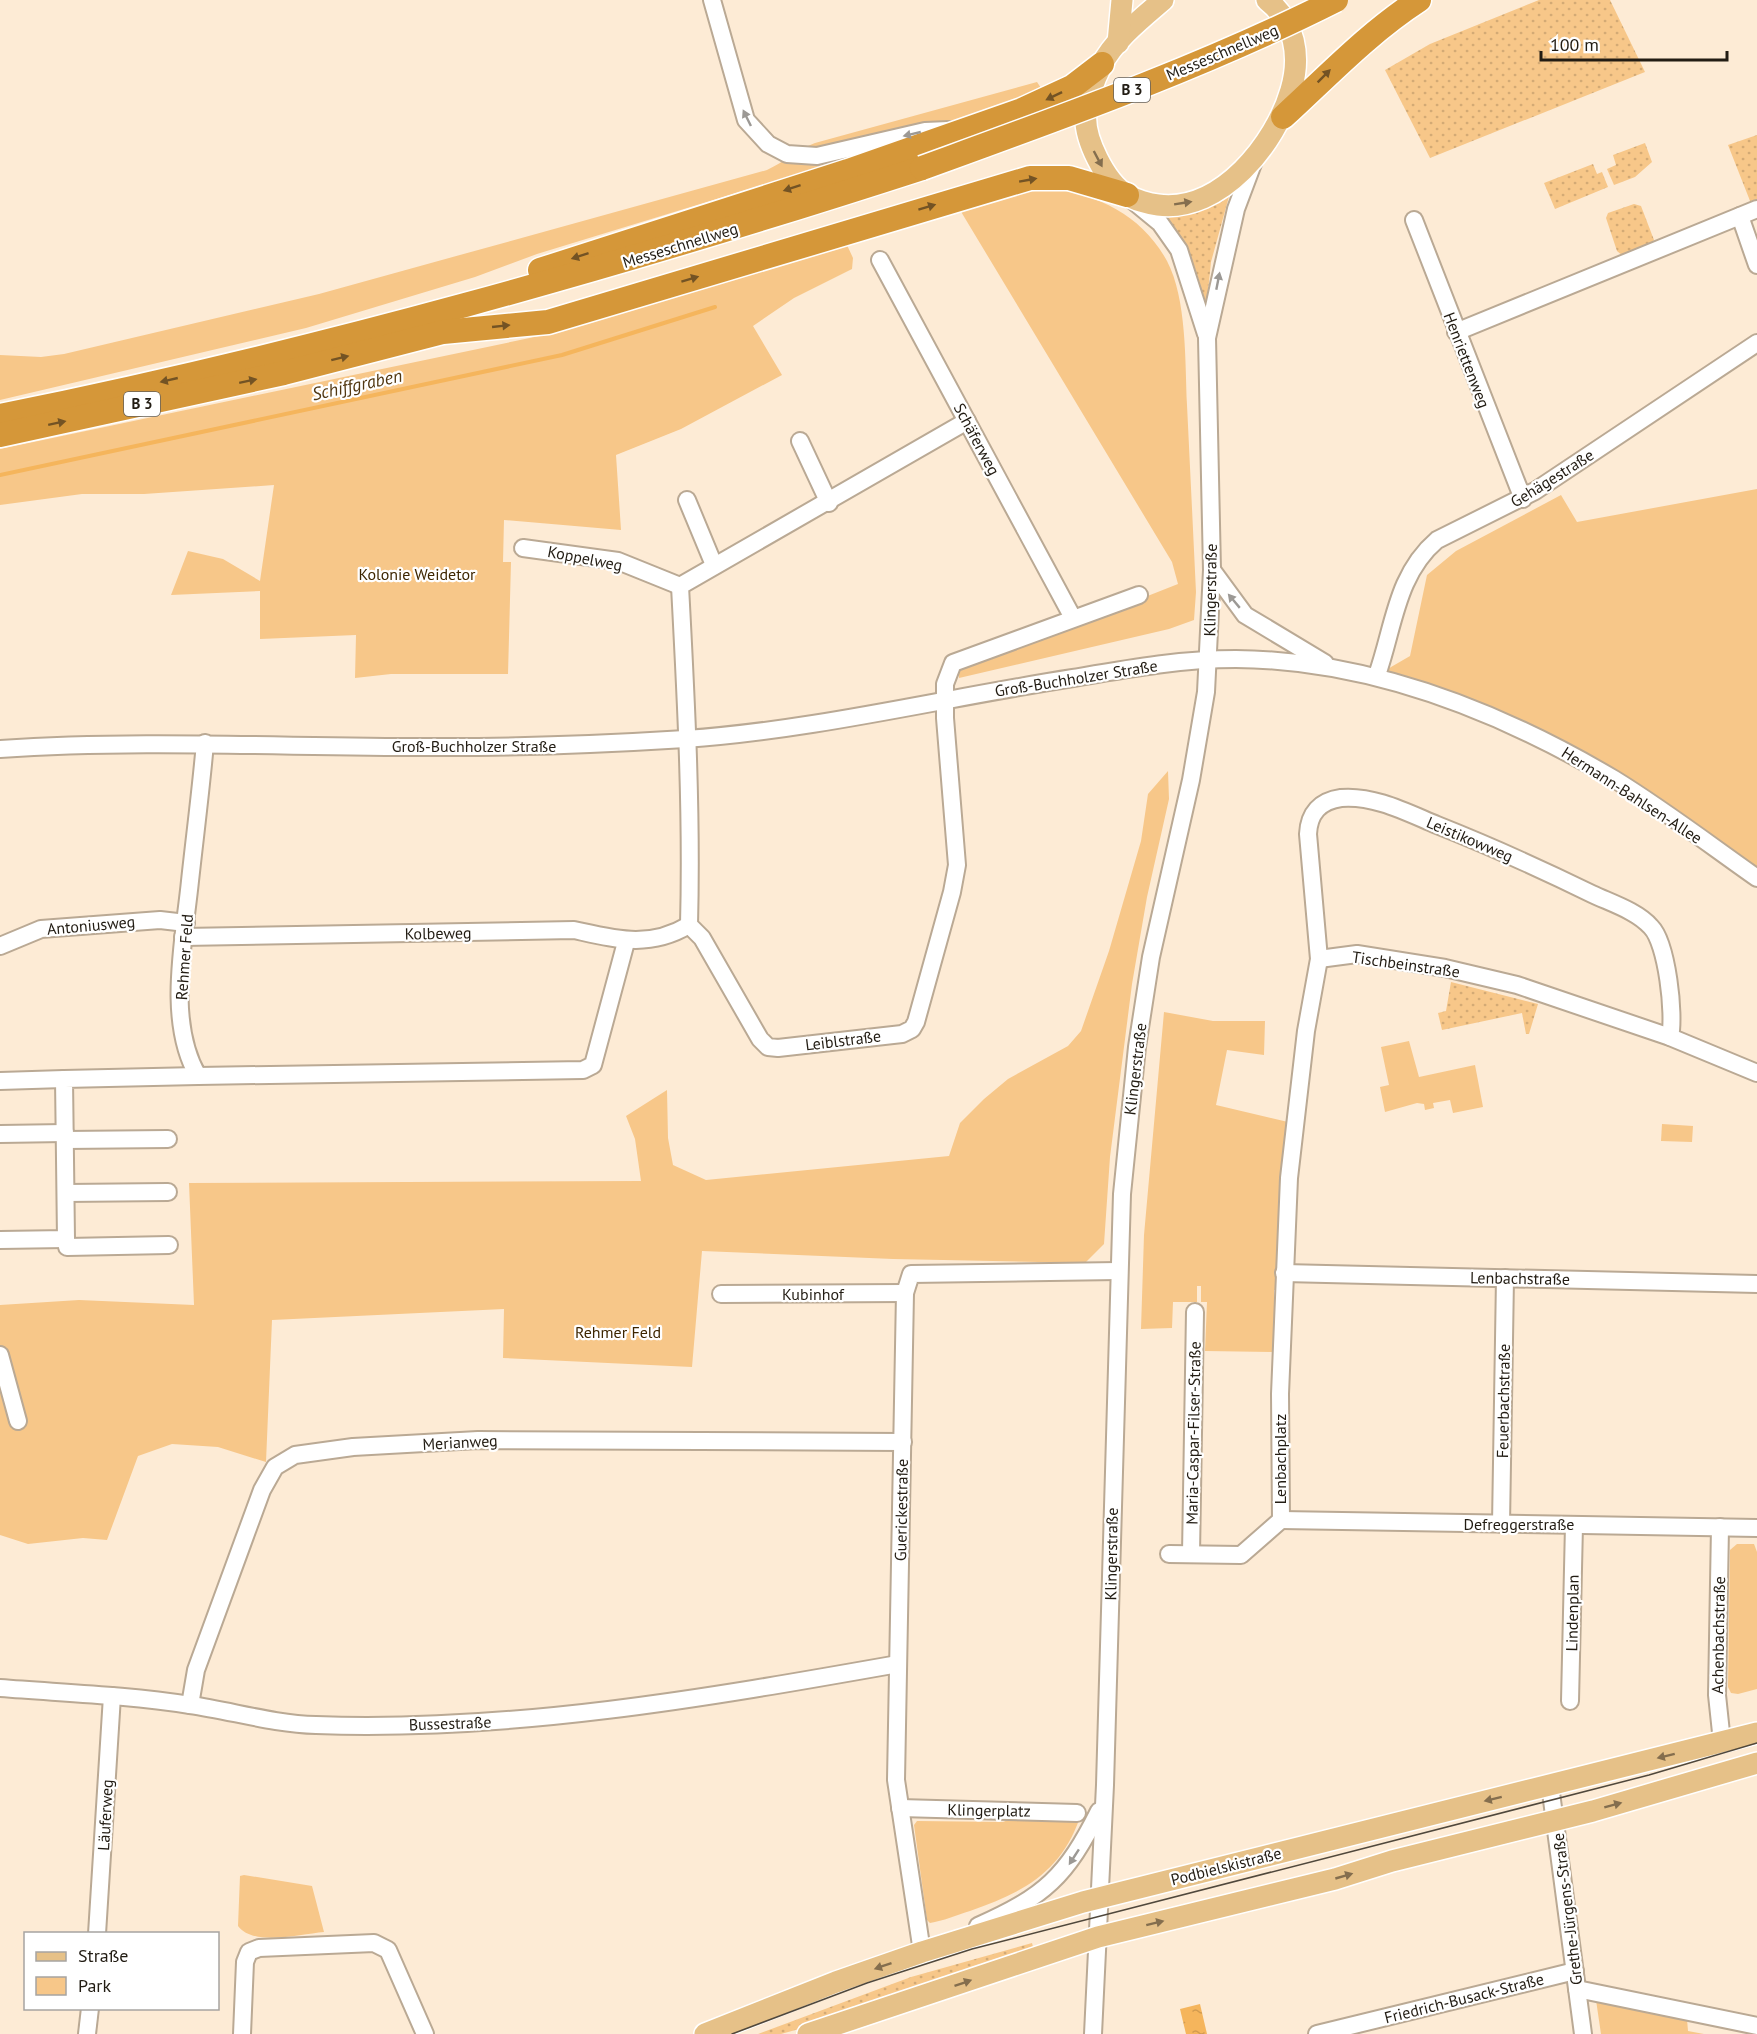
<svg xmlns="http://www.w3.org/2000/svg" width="1757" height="2034" viewBox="0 0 1757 2034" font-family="'PT Sans',sans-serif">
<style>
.grass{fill:url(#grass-dots)}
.green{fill:#f7c789}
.water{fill:url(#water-ripples)}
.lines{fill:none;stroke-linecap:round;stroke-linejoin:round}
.stream{stroke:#f5b55c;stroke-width:4}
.minor-casing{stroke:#baa994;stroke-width:20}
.major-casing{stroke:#fff;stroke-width:24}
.highway-casing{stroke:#fff;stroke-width:27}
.minor{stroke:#fff;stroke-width:16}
.major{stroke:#e6c188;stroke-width:21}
.highway{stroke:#d59739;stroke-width:24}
.tram{stroke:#50483c;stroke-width:1.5}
.highway-bridge-casing{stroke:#fff;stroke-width:27;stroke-linecap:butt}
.highway-bridge{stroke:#d59739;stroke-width:24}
.oneway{fill:#735324}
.oneway2{fill:#9c9995}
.oneway3{fill:#846e4e}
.labels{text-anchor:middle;stroke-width:4.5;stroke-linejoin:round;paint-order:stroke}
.shield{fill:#fff;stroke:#64605a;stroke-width:1.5}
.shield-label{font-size:15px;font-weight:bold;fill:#221c13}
.street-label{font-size:16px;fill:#221c13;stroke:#fff}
.park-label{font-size:16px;fill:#3e2600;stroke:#fff}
.water-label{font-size:18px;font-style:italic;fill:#513711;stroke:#fff}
</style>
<defs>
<pattern id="grass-dots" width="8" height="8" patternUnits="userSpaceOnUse" patternTransform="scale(1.5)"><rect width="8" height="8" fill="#f7c789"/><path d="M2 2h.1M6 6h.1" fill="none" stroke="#d3aa75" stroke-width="1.8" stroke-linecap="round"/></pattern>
<pattern id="water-ripples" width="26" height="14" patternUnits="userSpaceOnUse" patternTransform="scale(1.5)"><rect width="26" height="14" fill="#f5b55c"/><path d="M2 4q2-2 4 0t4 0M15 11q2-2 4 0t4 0" fill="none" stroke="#d29b4f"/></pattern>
</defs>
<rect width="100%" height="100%" fill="#fdebd5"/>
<g class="grass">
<path d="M 1539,0 L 1610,0 L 1645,72 L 1430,158 L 1385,70 L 1430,44 Z"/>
<path d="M 1757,135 L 1757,209 L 1754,211 L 1728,145 Z"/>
<path d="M 1645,143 L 1652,162 L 1635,177 L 1614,185 L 1607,169 L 1616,165 L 1613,155 Z"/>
<path d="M 1593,164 L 1597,174 L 1602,172 L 1608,187 L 1555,209 L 1544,183 Z"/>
<path d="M 1230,193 L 1211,262 L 1206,311 C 1199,272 1188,244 1162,215 C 1188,213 1208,208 1230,193 Z"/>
<path d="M 1634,204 L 1641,206 L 1654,240 L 1652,244 L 1623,256 L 1617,251 L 1606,218 L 1608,213 Z"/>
<path d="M 1451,982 L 1538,1004 L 1529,1034 L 1526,1034 L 1522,1013 L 1442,1030 L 1438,1013 L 1446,1011 Z"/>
<path d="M 1032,1943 L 1033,1947 L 874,2000 L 842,2017 L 781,2034 L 758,2034 L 911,1977 Z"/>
</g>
<g class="green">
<path d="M 1037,82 L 1043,91 L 887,147 L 537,254 L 475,277 L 306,328 L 0,400 L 0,355 L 41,357 L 64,354 L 319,294 L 767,170 C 784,162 797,150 815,143 Z"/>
<path d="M 1052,189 C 1101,195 1143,217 1167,261 C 1187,299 1185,362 1187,405 C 1190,467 1193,529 1196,592 L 1194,620 L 1169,629 L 959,678 L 959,670 L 964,663 L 1069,627 L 1178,584 L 1172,562 L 960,210 L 1018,193 Z"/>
<path d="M 847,245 L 853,258 L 852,269 L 794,298 L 753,326 L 782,375 L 681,429 L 616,455 L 621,530 L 504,520 L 503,562 L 511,562 L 508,674 L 391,674 L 355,678 L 356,635 L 260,639 L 260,591 L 171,595 L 188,551 L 223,559 L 260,581 L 274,485 L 144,494 L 82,494 L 0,505 L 0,449 L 544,335 Z"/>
<path d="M 1757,489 L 1757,878 L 1618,782 L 1379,674 L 1410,656 L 1427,575 L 1456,551 L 1561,495 L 1577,522 Z"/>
<path d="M 1168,771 L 1169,799 L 1147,897 L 1132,984 L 1110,1157 L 1104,1244 L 1085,1263 L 893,1259 L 702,1251 L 692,1367 L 503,1358 L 504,1309 L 272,1320 L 266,1462 L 218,1447 L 172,1444 L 138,1456 L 107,1540 L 83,1538 L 28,1544 L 0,1535 L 0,1389 L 5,1387 L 0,1371 L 0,1305 L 79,1300 L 194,1305 L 189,1183 L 641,1181 L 635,1139 L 626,1116 L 667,1090 L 668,1138 L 673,1165 L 706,1180 L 949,1156 L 960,1123 L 984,1099 L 1008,1079 L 1068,1046 L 1081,1031 L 1109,951 L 1141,841 L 1148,794 Z"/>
<path d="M 1164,1012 L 1213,1021 L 1265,1021 L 1264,1055 L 1227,1050 L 1216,1105 L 1288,1122 L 1279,1290 L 1274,1290 L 1276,1352 L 1205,1351 L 1207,1302 L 1201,1302 L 1201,1286 L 1197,1286 L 1197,1302 L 1173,1302 L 1172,1328 L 1141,1329 L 1144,1235 Z"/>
<path d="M 1409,1041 L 1419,1077 L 1475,1065 L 1483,1107 L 1453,1113 L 1450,1100 L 1433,1103 L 1434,1108 L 1425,1110 L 1424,1104 L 1417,1103 L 1385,1112 L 1380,1087 L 1389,1085 L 1381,1047 Z"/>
<path d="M 1662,1124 L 1693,1126 L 1692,1142 L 1661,1141 Z"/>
<path d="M 1737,1544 L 1754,1544 L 1757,1552 L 1757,1689 L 1738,1694 L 1731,1693 L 1728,1687 L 1730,1550 Z"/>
<path d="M 1016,1817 L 1080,1817 C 1061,1873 1022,1893 970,1911 C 957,1915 943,1921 930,1923 L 927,1920 L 914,1825 L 917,1821 L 1003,1822 Z"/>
<path d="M 244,1875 L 312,1886 L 324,1932 C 300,1934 254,1947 238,1926 L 240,1876 Z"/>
<path d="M 1596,2000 L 1687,2019 L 1688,2031 L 1704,2034 L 1601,2034 Z"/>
</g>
<path class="water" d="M 1200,2004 L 1207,2034 L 1186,2034 L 1180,2009 Z"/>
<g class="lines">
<path class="stream" d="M 0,475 L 562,355 L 715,307"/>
<defs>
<g id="minor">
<path d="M 712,0 L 746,120 L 768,144 L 787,154 L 817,156 L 925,131 L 949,130"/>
<path d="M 1132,200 L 1160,223 L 1179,250 L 1206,334"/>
<path d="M 1740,216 L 1757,265"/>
<path d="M 1414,220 L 1523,499"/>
<path d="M 880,260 L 1073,618"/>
<path d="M 1456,332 L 1757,209"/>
<path d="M 967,421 L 680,586 C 686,699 692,811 689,925 L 702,938 L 760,1039 L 768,1047 L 778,1048 L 902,1034 L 912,1029 L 916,1022 L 952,892 L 957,865 L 945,718 L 945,684 L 953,663 L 1139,595"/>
<path d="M 800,441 L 829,503"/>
<path d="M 687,500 L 714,565"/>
<path d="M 523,548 L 618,561 L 680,586"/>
<path d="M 1212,570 L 1245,615 L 1325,663"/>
<path d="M 1377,675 C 1394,627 1396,575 1437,540 L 1535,491 L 1757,343"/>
<path d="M 205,743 C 201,789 195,835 190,881 C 184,941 166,1021 198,1076 L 583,1070 L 593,1065 L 626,942"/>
<path d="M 0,749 C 149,739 298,748 447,747 C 527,747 606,744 685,739 C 815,730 944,698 1073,678 C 1126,669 1181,659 1236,659 C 1371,660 1499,711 1614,779 C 1663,809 1710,845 1757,878"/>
<path d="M 183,937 L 574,930 C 615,939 649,949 689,925"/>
<path d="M 0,946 L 41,929 L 160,920 L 186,923"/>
<path d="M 1319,959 L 1357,954 L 1445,968 L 1517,985 L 1670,1037 L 1757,1073"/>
<path d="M 0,1081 L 64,1079"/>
<path d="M 0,1134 L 65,1133"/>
<path d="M 65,1140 L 168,1139"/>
<path d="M 66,1193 L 168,1192"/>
<path d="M 66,1239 L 67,1247 L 169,1245"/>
<path d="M 0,1240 L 66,1239 L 64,1079 L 198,1076"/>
<path d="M 1284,1273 L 1757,1284"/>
<path d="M 721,1294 L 905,1293"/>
<path d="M 0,1355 L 18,1421"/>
<path d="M 1281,1520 L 1757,1528"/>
<path d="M 1501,1524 L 1505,1278"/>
<path d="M 1720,1527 L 1717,1695 L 1722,1742"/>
<path d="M 1169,1554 L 1241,1555 L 1281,1520 L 1280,1394 L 1289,1178 L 1306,1031 L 1319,959 L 1308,834 C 1309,813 1320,801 1341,798 C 1374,795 1408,813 1437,825 C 1490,846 1541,869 1592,894 C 1611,903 1637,911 1651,927 C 1667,943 1675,1015 1670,1037"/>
<path d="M 1191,1554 L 1195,1312"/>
<path d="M 0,1688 C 63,1693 127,1695 190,1705 C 232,1711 274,1724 316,1725 C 512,1732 706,1698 898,1664"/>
<path d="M 1570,1701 L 1574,1525"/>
<path d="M 190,1705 L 196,1670 L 262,1490 L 275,1467 L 295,1455 L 353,1447 L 478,1440 L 903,1442"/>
<path d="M 1550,1785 L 1583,2034"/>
<path d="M 900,1808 L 1077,1813"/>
<path d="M 978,1926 C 1045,1896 1066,1877 1099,1811"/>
<path d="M 97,1934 L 112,1696"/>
<path d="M 930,1948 L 922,1952 L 896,1780 L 905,1293 L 911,1274 L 1118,1271"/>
<path d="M 1577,1989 L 1757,2026"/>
<path d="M 87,2034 L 90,2008"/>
<path d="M 242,2034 L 245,1962 L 249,1952 L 259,1948 L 374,1943 L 388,1950 L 425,2034"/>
<path d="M 1093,2034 L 1105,1785 L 1122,1194 L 1137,1047 L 1151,957 L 1191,780 L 1206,692 L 1212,570 L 1207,338 L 1236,209 L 1254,161"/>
<path d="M 1317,2034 L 1575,1971"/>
</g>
<g id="major">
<path d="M 1163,0 C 1142,18 1114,40 1101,66 C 1094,80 1088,98 1086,113 C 1083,138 1106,183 1127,195 C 1135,200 1149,204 1158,205 C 1221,213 1276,143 1291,90 C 1301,56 1295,22 1267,0"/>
<path d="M 1118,43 L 1122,0"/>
<path d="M 705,2034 L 836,1982 L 922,1952 L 1083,1902 L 1757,1733"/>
<path d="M 808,2034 L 1098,1937 L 1335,1879 L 1392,1861 L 1593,1811 L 1757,1763"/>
</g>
<g id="highway">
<path d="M 1283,117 C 1328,76 1367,34 1419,0"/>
<path d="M 540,270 L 848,171 L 1022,110 L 1072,87 L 1102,64"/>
<path d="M 0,416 C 313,353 619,266 922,168"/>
<path d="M 0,435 L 284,373 L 443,332 L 548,322 L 1030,178 L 1069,178 L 1127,195"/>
</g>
</defs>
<use href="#minor" class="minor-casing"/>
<use href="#major" class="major-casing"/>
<use href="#highway" class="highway-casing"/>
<use href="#minor" class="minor"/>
<use href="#major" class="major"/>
<use href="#highway" class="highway"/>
<path class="tram" d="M 732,2034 L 867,1983 L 972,1949 L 1649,1775 L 1757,1743"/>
<defs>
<path id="highway-bridge" d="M 922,168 C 1062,117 1203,67 1336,0"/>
</defs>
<use href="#highway-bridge" class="highway-bridge-casing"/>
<use href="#highway-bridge" class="highway-bridge"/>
</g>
<defs><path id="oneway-solid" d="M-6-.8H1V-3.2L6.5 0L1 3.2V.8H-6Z" transform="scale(1.5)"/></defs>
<g class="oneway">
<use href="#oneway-solid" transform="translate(1324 76) rotate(-45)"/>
<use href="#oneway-solid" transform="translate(1054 96) rotate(154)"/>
<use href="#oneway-solid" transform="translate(1028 180) rotate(-10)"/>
<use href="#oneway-solid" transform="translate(792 188) rotate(162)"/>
<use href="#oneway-solid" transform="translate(927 207) rotate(-17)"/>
<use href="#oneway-solid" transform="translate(580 256) rotate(162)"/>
<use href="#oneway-solid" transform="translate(690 279) rotate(-17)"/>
<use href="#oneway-solid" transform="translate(501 326) rotate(-6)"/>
<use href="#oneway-solid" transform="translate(340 358) rotate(-14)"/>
<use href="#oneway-solid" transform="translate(169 380) rotate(167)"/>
<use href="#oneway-solid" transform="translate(248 381) rotate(-12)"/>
<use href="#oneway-solid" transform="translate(57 423) rotate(-12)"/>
</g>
<g class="oneway2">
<use href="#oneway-solid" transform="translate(747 118) rotate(-116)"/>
<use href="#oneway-solid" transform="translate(912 134) rotate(167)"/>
<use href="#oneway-solid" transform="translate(1218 281) rotate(-79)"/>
<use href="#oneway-solid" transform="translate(1234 601) rotate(-130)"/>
<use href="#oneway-solid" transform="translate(1074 1857) rotate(123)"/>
</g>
<g class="oneway3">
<use href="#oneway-solid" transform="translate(1098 159) rotate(62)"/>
<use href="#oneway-solid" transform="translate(1183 203) rotate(-9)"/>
<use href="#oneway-solid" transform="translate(1666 1756) rotate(166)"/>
<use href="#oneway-solid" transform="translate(1493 1799) rotate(166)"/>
<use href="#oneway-solid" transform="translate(1613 1805) rotate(-15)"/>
<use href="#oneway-solid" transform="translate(1344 1876) rotate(-16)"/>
<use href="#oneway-solid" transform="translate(1155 1923) rotate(-14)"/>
<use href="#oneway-solid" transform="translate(883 1966) rotate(161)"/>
<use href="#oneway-solid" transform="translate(963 1983) rotate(-19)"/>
</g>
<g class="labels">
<g class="shield">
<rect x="1114" y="78" width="36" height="24" rx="4.5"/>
<rect x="124" y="392" width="36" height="24" rx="4.5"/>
</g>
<g class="shield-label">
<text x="1132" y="95">B 3</text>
<text x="142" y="409">B 3</text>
</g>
<g class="street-label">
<text transform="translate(1222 52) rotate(-23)" y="6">Messeschnellweg</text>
<text transform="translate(680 245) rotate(-17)" y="6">Messeschnellweg</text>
<text transform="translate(1467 360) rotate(69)" y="6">Henriettenweg</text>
<text transform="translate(977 439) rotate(62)" y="6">Schäferweg</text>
<text transform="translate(1552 478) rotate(-32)" y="6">Gehägestraße</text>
<text transform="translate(585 558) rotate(11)" y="6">Koppelweg</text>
<text transform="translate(1210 590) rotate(-89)" y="6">Klingerstraße</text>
<text transform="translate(1076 678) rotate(-9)" y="6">Groß-Buchholzer Straße</text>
<text x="474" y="752">Groß-Buchholzer Straße</text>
<text transform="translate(1632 795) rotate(33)" y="6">Hermann-Bahlsen-Allee</text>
<text transform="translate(1470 839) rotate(23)" y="6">Leistikowweg</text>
<text transform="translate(91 925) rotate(-5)" y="6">Antoniusweg</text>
<text transform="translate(438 933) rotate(-1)" y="6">Kolbeweg</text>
<text transform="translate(184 957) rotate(-86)" y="6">Rehmer Feld</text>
<text transform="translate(1406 964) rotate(8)" y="6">Tischbeinstraße</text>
<text transform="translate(843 1040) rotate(-7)" y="6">Leiblstraße</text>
<text transform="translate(1135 1069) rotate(-83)" y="6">Klingerstraße</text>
<text transform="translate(1520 1278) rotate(1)" y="6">Lenbachstraße</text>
<text x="813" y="1300">Kubinhof</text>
<text transform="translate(1503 1401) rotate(-89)" y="6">Feuerbachstraße</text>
<text transform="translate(1193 1433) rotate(-89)" y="6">Maria-Caspar-Filser-Straße</text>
<text transform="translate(460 1442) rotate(-3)" y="6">Merianweg</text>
<text transform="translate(1280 1459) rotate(-90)" y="6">Lenbachplatz</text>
<text transform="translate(901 1510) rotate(-89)" y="6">Guerickestraße</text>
<text x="1519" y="1530">Defreggerstraße</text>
<text transform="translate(1111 1554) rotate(-89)" y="6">Klingerstraße</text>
<text transform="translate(1572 1613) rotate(-89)" y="6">Lindenplan</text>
<text transform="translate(1718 1635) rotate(-89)" y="6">Achenbachstraße</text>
<text transform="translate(450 1723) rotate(-2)" y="6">Bussestraße</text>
<text transform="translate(989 1810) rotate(1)" y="6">Klingerplatz</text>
<text transform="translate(105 1815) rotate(-87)" y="6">Läuferweg</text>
<text transform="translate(1226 1866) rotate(-14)" y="6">Podbielskistraße</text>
<text transform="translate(1567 1909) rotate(-97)" y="6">Grethe-Jürgens-Straße</text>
<text transform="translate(1464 1998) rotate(-14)" y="6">Friedrich-Busack-Straße</text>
</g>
<g class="park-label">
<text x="417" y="580">Kolonie Weidetor</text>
<text x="618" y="1338">Rehmer Feld</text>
</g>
<g class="water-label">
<text transform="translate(357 385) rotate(-12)" y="6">Schiffgraben</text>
</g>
</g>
<rect x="24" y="1932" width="195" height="78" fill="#ffffff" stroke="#a7a4a1" stroke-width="1.5"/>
<rect x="36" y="1952" width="30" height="9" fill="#e6c188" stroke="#a7a4a1" stroke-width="1.5"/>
<text x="78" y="1962" font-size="18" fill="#221c13">Straße</text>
<rect x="36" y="1977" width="30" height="18" fill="#f7c789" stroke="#a7a4a1" stroke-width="1.5"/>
<text x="78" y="1992" font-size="18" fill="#221c13">Park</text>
<path d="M1541 51v9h186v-9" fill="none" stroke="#221c13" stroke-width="3"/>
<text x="1550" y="51" font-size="18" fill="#221c13" stroke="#ffffff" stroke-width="4.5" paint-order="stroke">100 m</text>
</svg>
